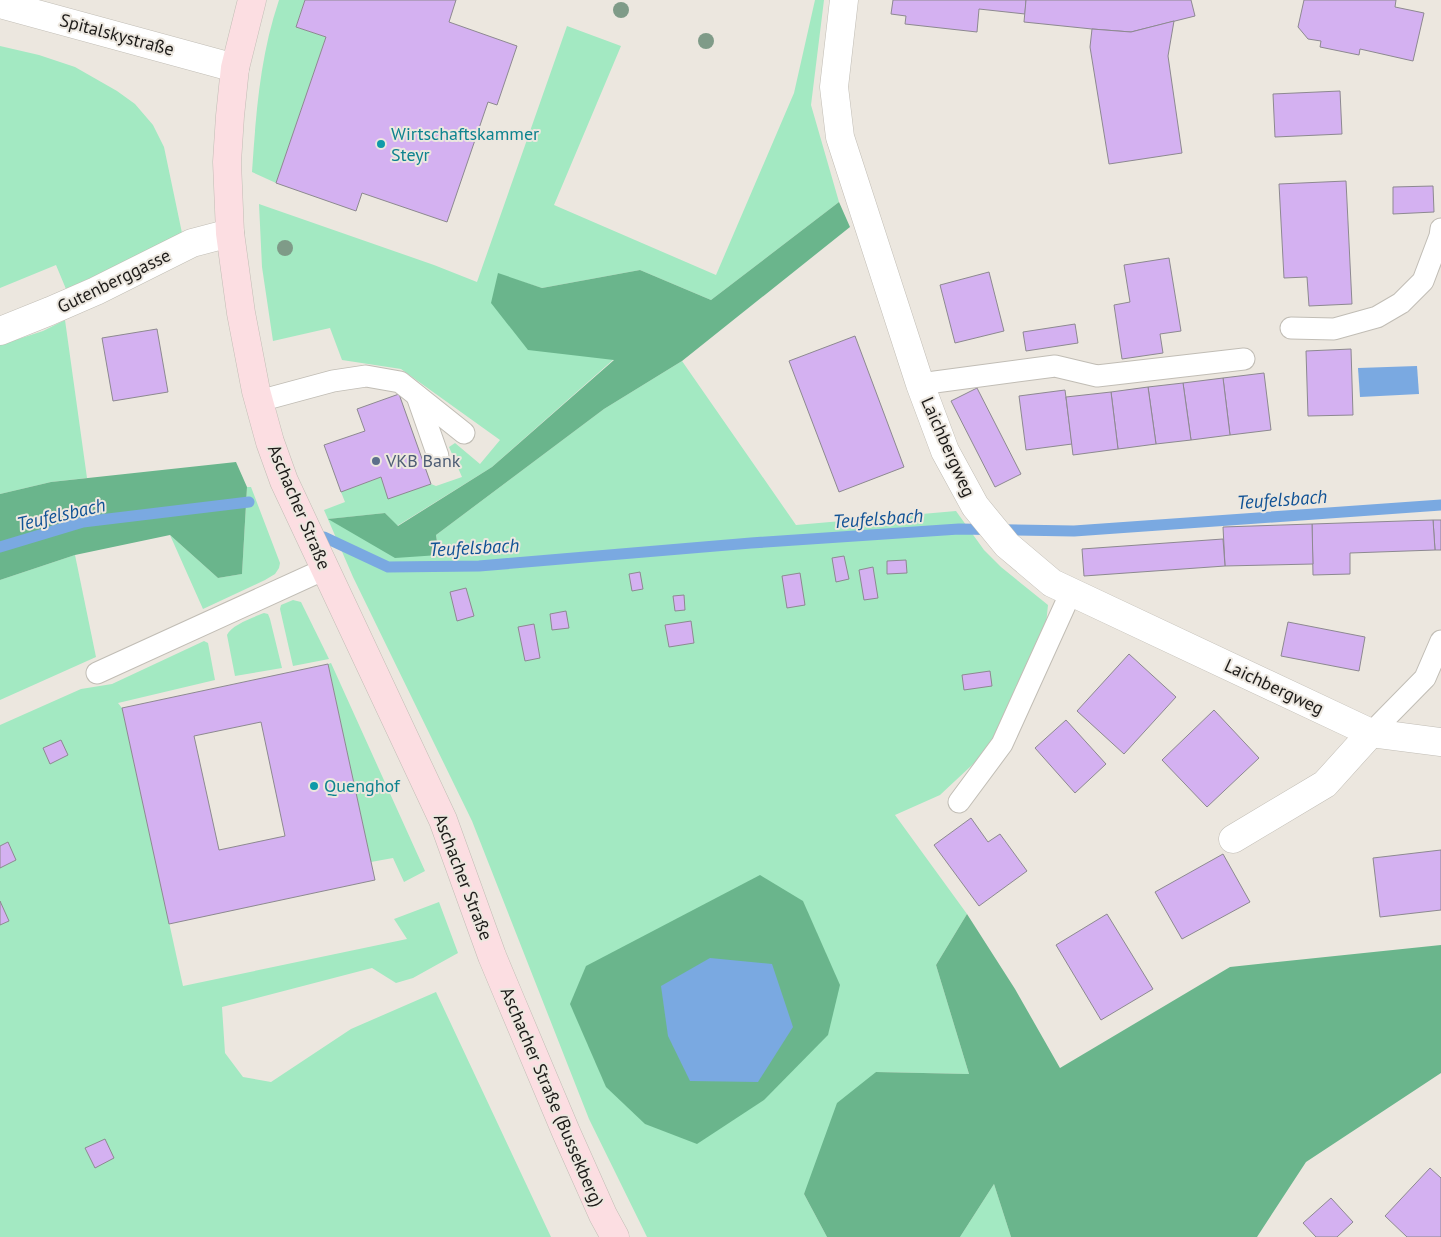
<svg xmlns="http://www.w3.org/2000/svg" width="1441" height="1237" viewBox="0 0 1441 1237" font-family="'PT Sans',sans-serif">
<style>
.green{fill:#a3e9c2}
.forest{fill:#6ab58c}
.water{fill:#7aa9e1}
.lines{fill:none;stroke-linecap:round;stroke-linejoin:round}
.stream{stroke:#7aa9e1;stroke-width:11}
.building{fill:#d4b1f1;stroke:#8d8990;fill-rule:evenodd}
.lane-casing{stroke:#c1bdb5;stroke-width:23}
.street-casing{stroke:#c1bdb5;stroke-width:29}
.secondary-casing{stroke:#c1bdb5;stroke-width:29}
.lane{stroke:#fff;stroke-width:21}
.street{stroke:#fff;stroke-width:28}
.secondary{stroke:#fcdee2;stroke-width:28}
.tree{fill:#7f9b88}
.culture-dot{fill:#0f9aa8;stroke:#ece7df;stroke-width:2}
.service-dot{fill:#5c6f8a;stroke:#ece7df;stroke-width:2}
.labels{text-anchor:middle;stroke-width:4;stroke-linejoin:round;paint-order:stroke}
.street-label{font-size:18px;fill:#1d1b19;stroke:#ece7df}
.culture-label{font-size:18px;fill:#0d838f;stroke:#ece7df;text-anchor:start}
.service-label{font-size:18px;fill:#4e5e75;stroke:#ece7df;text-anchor:start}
.water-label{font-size:19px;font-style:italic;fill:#105295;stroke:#ece7df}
</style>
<rect width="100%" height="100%" fill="#ece7df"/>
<g class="green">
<path d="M 279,0 L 305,0 L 296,27 L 326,37 L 276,183 L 252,172 C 256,113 260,56 279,0 Z"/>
<path d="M 815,0 L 824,0 L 811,105 L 839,202 L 711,300 L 640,270 L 542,288 L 498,274 L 614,359 L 492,467 L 397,526 L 385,513 L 329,519 L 439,555 L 436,535 L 604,409 L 682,361 L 796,525 L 956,511 L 984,550 L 1001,567 L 1048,605 L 1046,624 L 1018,687 L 986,752 L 940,795 L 895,815 L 967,914 L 936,965 L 969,1074 L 876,1072 L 804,1194 L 827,1237 L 647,1237 L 589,1119 L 472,821 L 353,577 L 324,510 L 345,502 L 341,492 L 381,477 L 388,498 L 431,484 L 436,486 L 462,477 L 449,447 L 455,443 L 480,464 L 500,440 L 401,369 L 342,360 L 330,328 L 273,341 L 262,267 L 259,204 L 434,265 L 477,282 L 567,26 L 621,46 L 554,205 L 716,275 L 794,93 Z"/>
<path d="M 0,46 L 39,55 L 75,67 L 117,91 L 135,104 L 153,125 L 164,147 L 182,233 L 117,266 L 66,289 L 56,265 L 0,288 Z"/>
<path d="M 65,320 L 87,478 L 51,482 L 0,494 L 0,345 L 43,331 Z"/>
<path d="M 247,487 L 251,487 L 280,563 L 279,568 L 275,574 L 265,580 L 203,609 L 170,535 L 218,578 L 242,574 Z"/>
<path d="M 75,555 L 96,657 L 0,700 L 0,580 Z"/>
<path d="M 293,600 L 301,602 L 329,659 L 293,666 L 280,609 L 281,605 Z"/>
<path d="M 264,613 L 268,614 L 270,619 L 282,668 L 235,676 L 227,635 C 231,625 254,617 264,613 Z"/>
<path d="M 204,641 L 208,643 L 215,680 L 118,703 L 122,708 L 183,986 L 407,939 L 394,919 L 439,902 L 458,953 L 413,978 L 396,983 L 372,968 L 222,1007 L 225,1053 L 243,1077 L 271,1082 L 351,1029 L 436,992 L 551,1237 L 0,1237 L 0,725 L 81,689 L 112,684 Z"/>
<path d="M 331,663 L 425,871 L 404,882 L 393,858 L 371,862 L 328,664 Z"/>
<path d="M 994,1184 L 1011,1237 L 960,1237 Z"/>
</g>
<g class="forest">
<path d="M 839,202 L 850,227 L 682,361 L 604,409 L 436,535 L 439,555 L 395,558 L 328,519 L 385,513 L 398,526 L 492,467 L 614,360 L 528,350 L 491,303 L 498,273 L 542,288 L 640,270 L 711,300 Z"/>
<path d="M 236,462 L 247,487 L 242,574 L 218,578 L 170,535 L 75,555 L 0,580 L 0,494 L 51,482 Z"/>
<path d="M 760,875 L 803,901 L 840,985 L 828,1035 L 764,1100 L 697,1144 L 645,1124 L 606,1087 L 570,1004 L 586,966 Z"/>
<path d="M 967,914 L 1015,989 L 1060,1068 L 1230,967 L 1441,945 L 1441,1073 L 1306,1162 L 1257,1237 L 1011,1237 L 994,1184 L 960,1237 L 827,1237 L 804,1194 L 837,1103 L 876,1072 L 969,1074 L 936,965 Z"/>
</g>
<g class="water">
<path d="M 1417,366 L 1419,394 L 1360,397 L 1358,368 Z"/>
<path d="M 710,958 L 772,964 L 793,1027 L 758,1082 L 690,1081 L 668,1036 L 661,986 Z"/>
</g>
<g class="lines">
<g class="stream">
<path d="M 324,537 L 388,567 L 479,566 L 751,543 L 959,529 L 1074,531 L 1441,505"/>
<path d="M 0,547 L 83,522 L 249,502"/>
</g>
</g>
<g class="building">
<path d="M 305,0 L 456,0 L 449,22 L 517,46 L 497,105 L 488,102 L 447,222 L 362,193 L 356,211 L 276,183 L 326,37 L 296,27 Z"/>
<path d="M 893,0 L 1026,0 L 1025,14 L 979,9 L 977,32 L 905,24 L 906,16 L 891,14 Z"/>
<path d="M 1026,0 L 1191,0 L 1195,16 L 1131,32 L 1092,29 L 1024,22 Z"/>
<path d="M 1304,0 L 1396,0 L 1395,7 L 1424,13 L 1413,61 L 1360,49 L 1359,55 L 1320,47 L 1321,41 L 1308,39 L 1298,27 Z"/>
<path d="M 1174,21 L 1168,56 L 1182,153 L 1109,164 L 1090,47 L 1092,29 L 1131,32 Z"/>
<path d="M 1340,91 L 1342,134 L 1275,137 L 1273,94 Z"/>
<path d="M 1346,181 L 1352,304 L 1309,306 L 1307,277 L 1284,278 L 1279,184 Z"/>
<path d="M 1433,186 L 1434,212 L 1393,214 L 1393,187 Z"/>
<path d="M 1169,258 L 1181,331 L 1160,334 L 1163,353 L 1122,359 L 1114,305 L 1130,302 L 1124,265 Z"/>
<path d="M 989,272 L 1004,331 L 955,343 L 940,285 Z"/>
<path d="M 1075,324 L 1078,343 L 1026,351 L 1023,332 Z"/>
<path d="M 157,329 L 168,392 L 113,401 L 102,338 Z"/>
<path d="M 855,336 L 904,467 L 839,492 L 789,361 Z"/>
<path d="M 1351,349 L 1353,415 L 1308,416 L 1306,351 Z"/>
<path d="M 1264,373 L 1271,430 L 1230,435 L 1223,378 Z"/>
<path d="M 1223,378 L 1230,435 L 1191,440 L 1183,383 Z"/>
<path d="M 1183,383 L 1191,440 L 1156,444 L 1148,387 Z"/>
<path d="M 1148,387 L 1156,444 L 1118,449 L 1111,392 Z"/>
<path d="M 977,388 L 1021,474 L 995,487 L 951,401 Z"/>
<path d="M 1065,390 L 1072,444 L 1026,450 L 1019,396 Z"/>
<path d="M 1111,392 L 1118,449 L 1073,455 L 1066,397 Z"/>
<path d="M 399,394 L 431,484 L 388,499 L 381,477 L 341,492 L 324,445 L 365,431 L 357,409 Z"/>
<path d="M 1433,520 L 1441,520 L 1441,550 L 1435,550 Z"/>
<path d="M 1433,520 L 1435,550 L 1350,553 L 1350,574 L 1313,575 L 1312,524 Z"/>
<path d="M 1312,524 L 1313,564 L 1225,566 L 1223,527 Z"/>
<path d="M 1223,539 L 1225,566 L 1084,576 L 1082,549 Z"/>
<path d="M 844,556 L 849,579 L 836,582 L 832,558 Z"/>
<path d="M 906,560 L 907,573 L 887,574 L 887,561 Z"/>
<path d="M 873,567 L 878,598 L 864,600 L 859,570 Z"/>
<path d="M 640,572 L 643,589 L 632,591 L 629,574 Z"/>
<path d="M 800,573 L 805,605 L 787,608 L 782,576 Z"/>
<path d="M 466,588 L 474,616 L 457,621 L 450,592 Z"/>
<path d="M 684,595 L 685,610 L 675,611 L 673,596 Z"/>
<path d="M 566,611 L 569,628 L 552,630 L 550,614 Z"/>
<path d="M 691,621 L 694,643 L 669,647 L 665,625 Z"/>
<path d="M 1288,622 L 1365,637 L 1359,671 L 1281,656 Z"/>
<path d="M 534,624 L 540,658 L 525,661 L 518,627 Z"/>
<path d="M 1129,654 L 1176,697 L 1124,754 L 1077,711 Z"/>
<path d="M 328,664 L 375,880 L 169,924 L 122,708 ZM 261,722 L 285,836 L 219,850 L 194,736 Z"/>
<path d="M 990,671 L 992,686 L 964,690 L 962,675 Z"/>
<path d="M 1214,710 L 1259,758 L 1207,807 L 1162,760 Z"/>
<path d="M 1066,720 L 1106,764 L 1075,793 L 1035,748 Z"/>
<path d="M 61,740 L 68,755 L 50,764 L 43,748 Z"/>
<path d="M 971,818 L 988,842 L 1000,834 L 1027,871 L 979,906 L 934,845 Z"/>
<path d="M 8,842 L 16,860 L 0,868 L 0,846 Z"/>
<path d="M 1441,850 L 1441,910 L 1380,917 L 1373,858 Z"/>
<path d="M 1223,854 L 1250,902 L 1182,939 L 1155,892 Z"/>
<path d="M 0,901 L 9,921 L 0,925 Z"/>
<path d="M 1107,914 L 1153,989 L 1101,1020 L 1056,945 Z"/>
<path d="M 105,1139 L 114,1158 L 95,1168 L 85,1148 Z"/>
<path d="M 1430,1168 L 1441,1178 L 1441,1237 L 1407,1237 L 1385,1216 Z"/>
<path d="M 1331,1198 L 1353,1222 L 1337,1237 L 1316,1237 L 1303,1223 Z"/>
</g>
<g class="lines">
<defs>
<g id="lane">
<path d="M 1291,328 L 1334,329 L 1377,317 L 1401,303 L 1423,281 L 1440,236 L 1441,229"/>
<path d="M 920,384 L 1055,366 L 1097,376 L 1244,359"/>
<path d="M 417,396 L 438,456"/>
<path d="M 259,401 L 333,381 L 366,376 L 400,382 L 464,433"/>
<path d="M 97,673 L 325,569"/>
<path d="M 1371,733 L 1425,678 L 1441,641"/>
<path d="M 959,802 L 1002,744 L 1071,592"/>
</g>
<g id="street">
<path d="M 844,0 L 834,87 L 840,137 L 920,384 L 945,451 L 975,506 L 1007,545 L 1052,583 L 1371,733 L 1441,742"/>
<path d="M 0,4 L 235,68"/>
<path d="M 0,331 L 50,311 L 96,291 L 192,243 L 230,233"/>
<path d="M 1233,839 L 1325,784 L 1371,733"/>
</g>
<path id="secondary" d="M 252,0 L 235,68 L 230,116 L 227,162 L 230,233 L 241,313 L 256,391 L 270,442 L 284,481 L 443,820 L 492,956 L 510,999 L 566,1132 L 603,1215 L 615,1237"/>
</defs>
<use href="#lane" class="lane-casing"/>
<use href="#street" class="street-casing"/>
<use href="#secondary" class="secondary-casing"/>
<use href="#lane" class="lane"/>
<use href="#street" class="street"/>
<use href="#secondary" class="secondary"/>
</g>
<g class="tree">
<circle cx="621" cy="10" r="8"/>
<circle cx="706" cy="41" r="8"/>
<circle cx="285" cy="248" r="8"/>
</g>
<g class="culture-dot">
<circle cx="381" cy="144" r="5"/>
<circle cx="314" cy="786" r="5"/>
</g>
<circle class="service-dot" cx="376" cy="461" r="5"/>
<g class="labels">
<g class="street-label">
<text transform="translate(117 35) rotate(15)" y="6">Spitalskystraße</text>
<text transform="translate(114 281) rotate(-26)" y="6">Gutenberggasse</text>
<text transform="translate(948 447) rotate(66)" y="6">Laichbergweg</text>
<text transform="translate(299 507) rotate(67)" y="6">Aschacher Straße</text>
<text transform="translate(1274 687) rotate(25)" y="6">Laichbergweg</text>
<text transform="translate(463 877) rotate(69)" y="6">Aschacher Straße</text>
<text transform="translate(552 1097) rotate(67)" y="6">Aschacher Straße (Bussekberg)</text>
</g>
<g class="culture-label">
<text x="391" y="140">Wirtschaftskammer<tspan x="391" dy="21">Steyr</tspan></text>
<text x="324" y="792">Quenghof</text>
</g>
<g class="service-label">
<text x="386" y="467">VKB Bank</text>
</g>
<g class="water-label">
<text transform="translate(1282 499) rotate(-4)" y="7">Teufelsbach</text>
<text transform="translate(61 514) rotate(-13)" y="7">Teufelsbach</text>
<text transform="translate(878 518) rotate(-4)" y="7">Teufelsbach</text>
<text transform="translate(474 547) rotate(-3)" y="7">Teufelsbach</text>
</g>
</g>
</svg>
